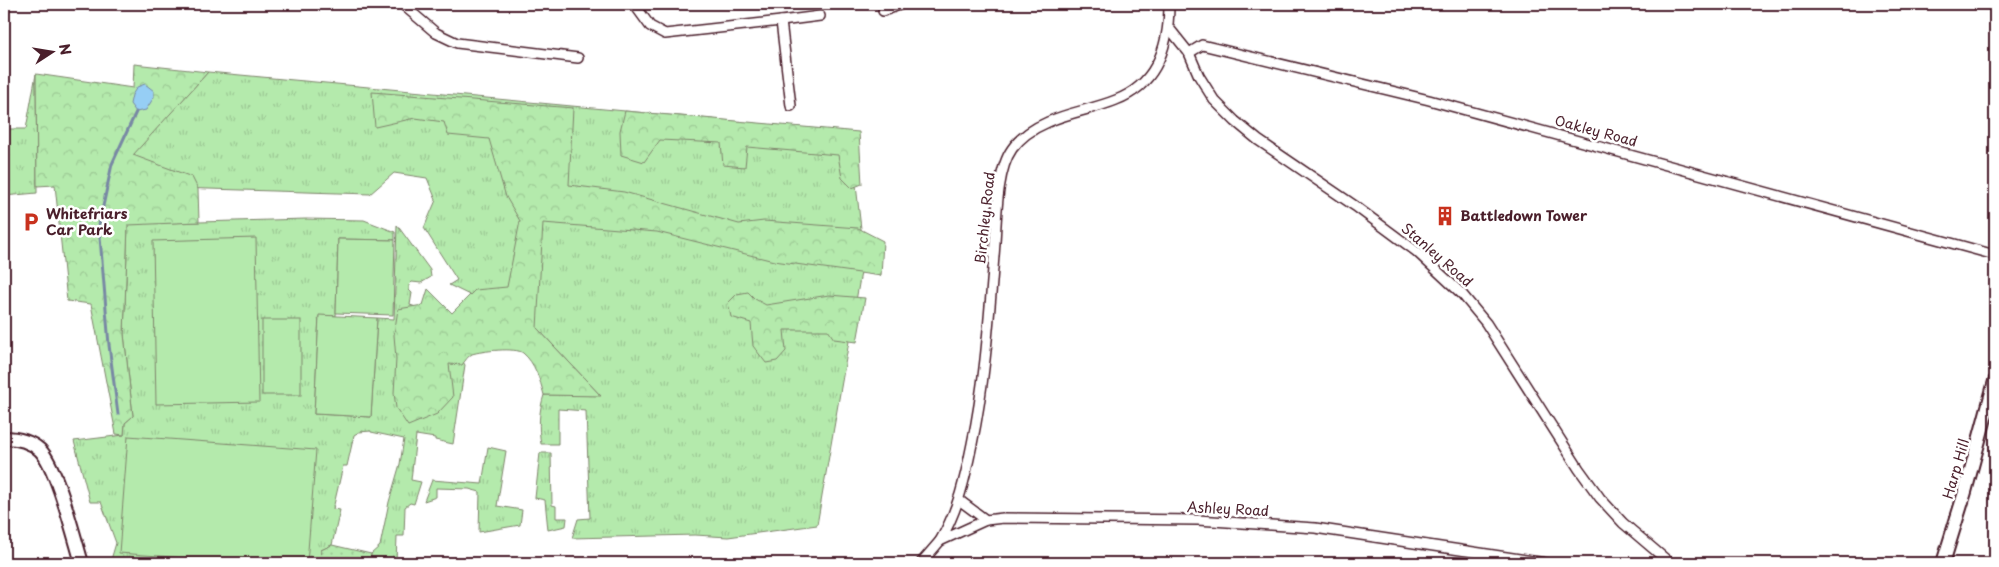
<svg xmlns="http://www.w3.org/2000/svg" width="1999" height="567" viewBox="0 0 1999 567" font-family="'Playpen Sans',sans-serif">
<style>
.grass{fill:url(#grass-tufts);stroke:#7f846c}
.forest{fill:url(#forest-crowns);stroke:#7f846c}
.park{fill:url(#park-dots);stroke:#7f846c}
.pitch{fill:#b4eaac;stroke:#7f846c}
.water{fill:#96cef5;stroke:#7888a4}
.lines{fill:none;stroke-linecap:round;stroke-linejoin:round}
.stream{stroke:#7888a4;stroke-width:3}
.street-casing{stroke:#4a1f2b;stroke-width:12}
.secondary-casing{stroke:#4a1f2b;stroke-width:16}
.street{stroke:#fff;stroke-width:9}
.secondary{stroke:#fff;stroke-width:12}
.labels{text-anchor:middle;stroke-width:5;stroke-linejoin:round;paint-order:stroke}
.street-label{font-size:14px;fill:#4a1f2b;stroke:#fff}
.poi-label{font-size:14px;font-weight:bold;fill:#4a1f2b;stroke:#fff;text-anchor:start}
</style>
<defs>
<pattern id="grass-tufts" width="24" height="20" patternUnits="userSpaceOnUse" patternTransform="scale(1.25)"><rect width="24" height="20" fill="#b4eaac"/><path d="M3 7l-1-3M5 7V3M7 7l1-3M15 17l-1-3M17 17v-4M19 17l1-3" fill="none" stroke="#9cc894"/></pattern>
<pattern id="forest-crowns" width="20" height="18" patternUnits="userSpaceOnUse" patternTransform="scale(1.25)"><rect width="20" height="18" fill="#b4eaac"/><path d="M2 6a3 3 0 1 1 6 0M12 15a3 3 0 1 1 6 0" fill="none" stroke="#9cc894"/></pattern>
<pattern id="park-dots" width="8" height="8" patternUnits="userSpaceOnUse" patternTransform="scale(1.25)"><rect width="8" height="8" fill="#b4eaac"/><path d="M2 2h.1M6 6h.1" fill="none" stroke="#9cc894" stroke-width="1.8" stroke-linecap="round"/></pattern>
</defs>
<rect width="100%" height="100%" fill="#fff"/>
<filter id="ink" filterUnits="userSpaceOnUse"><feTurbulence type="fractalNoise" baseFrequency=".02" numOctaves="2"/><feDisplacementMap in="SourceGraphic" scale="10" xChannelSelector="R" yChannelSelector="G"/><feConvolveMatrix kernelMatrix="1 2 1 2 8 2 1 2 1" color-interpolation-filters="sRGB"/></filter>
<g filter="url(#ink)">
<g class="grass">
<path d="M 208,72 L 850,132 L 864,255 L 817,525 L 728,537 L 695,535 L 572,538 L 578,519 L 590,518 L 586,411 L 558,409 L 558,444 L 541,444 C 538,428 539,410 544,395 L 600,395 L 537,328 L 449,285 L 457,280 L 424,228 L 436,200 L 427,178 L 394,173 L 370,194 L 177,188 L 132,155 Z"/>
<path d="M 36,74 L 37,193 L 4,196 L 4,129 L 26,129 Z"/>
<path d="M 306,219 L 364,220 L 395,232 L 395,240 L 338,239 L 336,316 L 319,316 L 314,414 L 371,417 L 377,318 L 394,319 L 397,225 L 430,270 L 431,277 L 421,283 L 412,282 L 409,285 L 409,290 L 412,293 L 410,305 L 425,310 L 449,339 L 465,365 L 453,444 L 435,440 L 435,438 L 416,435 L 411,480 L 421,482 L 414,504 L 410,503 L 405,507 L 404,536 L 397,536 L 396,563 L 370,563 L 371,554 L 380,546 L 389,502 L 400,464 L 404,439 L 371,432 L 371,431 L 359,432 L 354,435 L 347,466 L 343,466 L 333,509 L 340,510 L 332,545 L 321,550 L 320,563 L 110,563 L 116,543 L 101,502 L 90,502 L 74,441 L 124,435 L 125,423 L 133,416 L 124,334 L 128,224 Z"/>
<path d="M 488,447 L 506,451 L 497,506 L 522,510 L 520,525 L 479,532 L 480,492 L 469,489 L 436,488 L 436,497 L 424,501 L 432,480 L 482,484 Z"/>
<path d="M 540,453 L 551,453 L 552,505 L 556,506 L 556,518 L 567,518 L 566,526 L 548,530 L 545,500 L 535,498 Z"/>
</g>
<g class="forest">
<path d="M 134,64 L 208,72 L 133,155 L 192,177 L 198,189 L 199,222 L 128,225 L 124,334 L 133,416 L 125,423 L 124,435 L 116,434 L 91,304 L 67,301 L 55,185 L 37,186 L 36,74 L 133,88 Z"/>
<path d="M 372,92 L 573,108 L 569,185 L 624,192 L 739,224 L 764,221 L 858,228 L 883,241 L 881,276 L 774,261 L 657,232 L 543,223 L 537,328 L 601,396 L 544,395 C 540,380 535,363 523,353 C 516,347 481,351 472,354 C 468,356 465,361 462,365 L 449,364 L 453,397 L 437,414 L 408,426 L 396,408 L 394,393 L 396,359 L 394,335 L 398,309 L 423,305 L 428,289 L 452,313 L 475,290 L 507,287 L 520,221 L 506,197 L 489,139 L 448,135 L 444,122 L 415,118 L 375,127 Z"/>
<path d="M 625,111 L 859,132 L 862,184 L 852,188 L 842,178 L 838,155 L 747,147 L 745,167 L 723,165 L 721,143 L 660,140 L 644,162 L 621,155 L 620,131 Z"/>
<path d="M 748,292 L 755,299 L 766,305 L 829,295 L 865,298 L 857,342 L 834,339 L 828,330 L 784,330 L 786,351 L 777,361 L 766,363 L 753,346 L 751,323 L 731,317 L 728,303 L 737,294 Z"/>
</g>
<path class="park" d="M 332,545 L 371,554 L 370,563 L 320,563 L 321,550 Z"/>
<g class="pitch">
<path d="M 256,238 L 259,402 L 156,404 L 153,241 Z"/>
<path d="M 338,239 L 395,240 L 393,315 L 336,313 Z"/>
<path d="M 319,315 L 377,318 L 371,417 L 314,414 Z"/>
<rect x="262" y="320" width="39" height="75"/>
<path d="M 128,436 L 316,450 L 307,563 L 251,563 L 119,553 Z"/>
</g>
<path class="water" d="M 145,84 L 154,91 L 154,97 L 146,110 L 136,112 L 130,104 L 132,95 L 137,87 Z"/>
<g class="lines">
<path class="stream" d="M 118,414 L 109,345 L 99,225 L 112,164 L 136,112"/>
<defs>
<g id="street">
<path d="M 402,4 L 436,33 L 457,43 L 578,58"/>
<path d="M 634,4 L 650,26 L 665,34 L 781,21 L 791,106"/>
<path d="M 883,11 L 902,4"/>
<path d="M 781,21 L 820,16"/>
<path d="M 1169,28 L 1189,53 L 1199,76 L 1214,100 L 1235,121 L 1258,140 L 1355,206 L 1417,252 L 1462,294 L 1486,323 L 1579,469 L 1600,498 L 1623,523 L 1670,563"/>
<path d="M 1189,53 L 1202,45 L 1429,100 L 1995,255"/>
<path d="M 959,500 L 986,520"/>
<path d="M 940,541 C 958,510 965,479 972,444 C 985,382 989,319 994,256 C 997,226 995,173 1012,149 C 1021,136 1034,128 1048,122 C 1070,112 1094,109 1116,100 C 1158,84 1169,44 1169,4"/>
<path d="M 921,563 L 940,541 L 986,520 L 1003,518 L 1198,520 L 1315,528 L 1546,563"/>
</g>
<g id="secondary">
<path d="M 4,438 C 17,438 30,441 40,450 C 57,467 74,537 82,563"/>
<path d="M 1943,563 L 1965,492 L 1995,381"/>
</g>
</defs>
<use href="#street" class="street-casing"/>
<use href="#secondary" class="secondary-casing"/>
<use href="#street" class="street"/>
<use href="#secondary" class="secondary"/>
</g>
</g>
<defs>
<symbol id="building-bare" viewBox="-9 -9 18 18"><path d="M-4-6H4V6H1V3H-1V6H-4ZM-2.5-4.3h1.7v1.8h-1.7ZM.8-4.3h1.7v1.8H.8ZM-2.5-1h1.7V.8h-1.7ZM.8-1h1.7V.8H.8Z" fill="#c8321e" stroke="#fff" stroke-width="2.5" paint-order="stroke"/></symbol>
<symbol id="parking-bare" viewBox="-9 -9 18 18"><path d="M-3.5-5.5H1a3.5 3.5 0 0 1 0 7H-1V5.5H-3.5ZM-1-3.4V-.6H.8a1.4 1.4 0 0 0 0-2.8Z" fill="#c8321e" stroke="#fff" stroke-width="2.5" paint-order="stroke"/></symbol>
</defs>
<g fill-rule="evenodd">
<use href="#building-bare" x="1431" y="202" width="28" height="28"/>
<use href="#parking-bare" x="17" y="208" width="28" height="28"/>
</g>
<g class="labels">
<g class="street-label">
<text transform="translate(1596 131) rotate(15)" y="5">Oakley Road</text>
<text transform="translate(985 218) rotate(-84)" y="5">Birchley Road</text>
<text transform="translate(1437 255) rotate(41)" y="5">Stanley Road</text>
<text transform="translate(1956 469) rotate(-74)" y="5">Harp Hill</text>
<text transform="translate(1228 509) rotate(3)" y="5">Ashley Road</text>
</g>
<g class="poi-label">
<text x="46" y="219">Whitefriars<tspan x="46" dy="16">Car Park</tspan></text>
<text x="1460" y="221">Battledown Tower</text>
</g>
</g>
<rect width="1999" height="567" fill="none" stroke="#fff" stroke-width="20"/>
<rect x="10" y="10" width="1979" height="547" fill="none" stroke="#4a1f2b" stroke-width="2" filter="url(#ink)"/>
<g transform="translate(52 52) rotate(78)" stroke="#ffffff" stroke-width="4" paint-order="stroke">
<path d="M0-4L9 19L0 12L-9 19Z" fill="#4a1f2b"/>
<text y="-8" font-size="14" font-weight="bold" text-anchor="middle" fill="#4a1f2b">N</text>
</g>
</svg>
